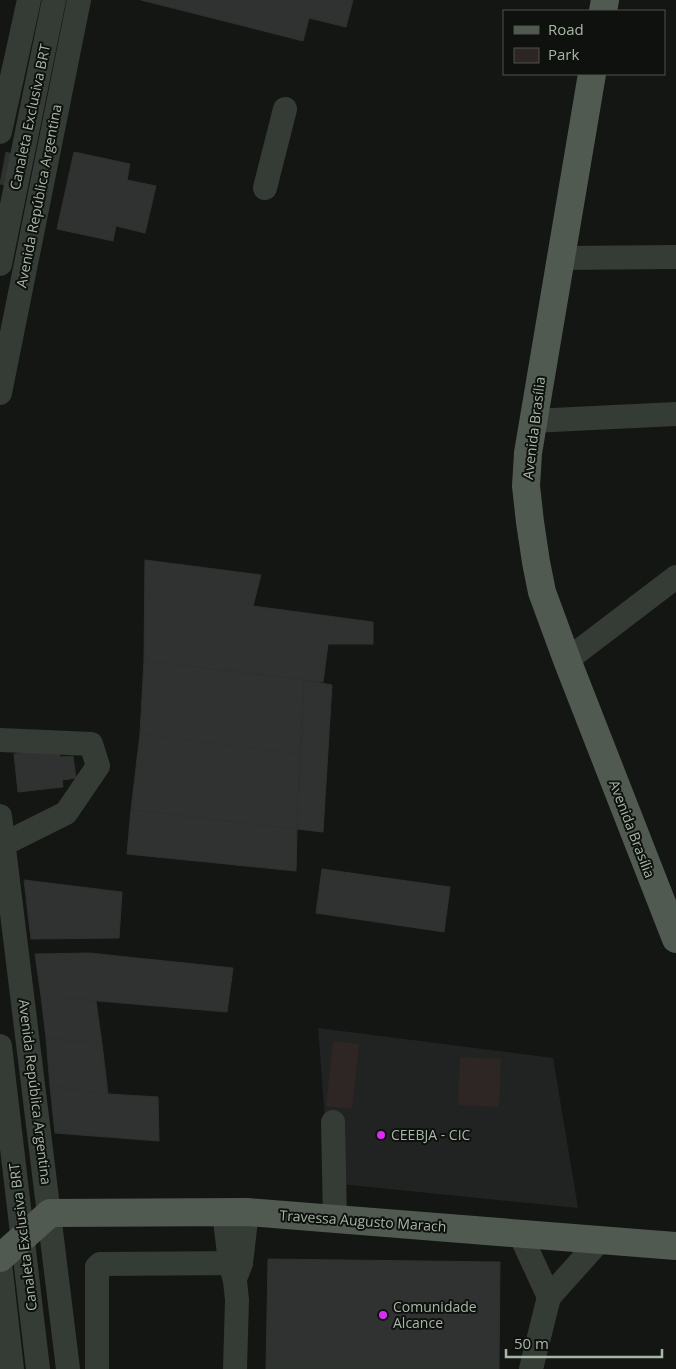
<svg xmlns="http://www.w3.org/2000/svg" width="676" height="1369" viewBox="0 0 676 1369" font-family="'Open Sans',sans-serif">
<style>
.built{fill:#202321}
.green{fill:#2e2624}
.building{fill:#2f3230;stroke:#2e322f}
.lines{fill:none;stroke-linecap:round;stroke-linejoin:round}
.minor{stroke:#353b35;stroke-width:24}
.major{stroke:#515a51;stroke-width:28}
.poi-dot{fill:#da2bf7;stroke:#0f110f;stroke-width:2}
.labels{text-anchor:middle;stroke-width:4;stroke-linejoin:round;paint-order:stroke}
.street-label{font-size:14px;fill:#a7b7a5;stroke:#0f110f}
.poi-label{font-size:14px;fill:#a7b7a5;stroke:#0f110f;text-anchor:start}
</style>
<rect width="100%" height="100%" fill="#141614"/>
<path class="built" d="M 318,1028 L 553,1058 L 578,1208 L 330,1183 Z"/>
<g class="green">
<path d="M 333,1041 L 359,1044 L 352,1109 L 326,1106 Z"/>
<path d="M 460,1057 L 501,1059 L 499,1107 L 458,1105 Z"/>
</g>
<g class="building">
<path d="M 141,0 L 353,0 L 346,27 L 309,18 L 303,41 Z"/>
<path d="M 6,152 L 12,154 L 6,185 L 0,184 Z"/>
<path d="M 74,152 L 130,164 L 127,180 L 156,186 L 145,233 L 116,226 L 113,241 L 57,229 Z"/>
<path d="M 145,560 L 261,575 L 253,606 L 373,622 L 373,644 L 328,644 L 323,682 L 144,661 Z"/>
<path d="M 144,661 L 304,680 L 300,754 L 140,734 Z"/>
<path d="M 304,680 L 332,685 L 323,832 L 297,829 Z"/>
<path d="M 140,734 L 300,754 L 297,829 L 131,810 Z"/>
<path d="M 59,748 L 60,757 L 73,756 L 76,778 L 62,780 L 63,787 L 18,792 L 14,754 Z"/>
<path d="M 131,810 L 297,829 L 296,871 L 127,854 Z"/>
<path d="M 322,869 L 450,887 L 444,932 L 316,913 Z"/>
<path d="M 24,880 L 122,892 L 119,938 L 31,939 Z"/>
<path d="M 89,953 L 233,968 L 227,1012 L 41,996 L 35,954 Z"/>
<path d="M 41,996 L 96,1001 L 102,1044 L 46,1038 Z"/>
<path d="M 46,1038 L 102,1044 L 108,1094 L 50,1086 Z"/>
<path d="M 50,1086 L 108,1094 L 158,1097 L 159,1141 L 55,1133 Z"/>
<path d="M 268,1259 L 500,1262 L 499,1369 L 266,1369 Z"/>
</g>
<g class="lines">
<g class="minor">
<path d="M 0,132 L 29,0"/>
<path d="M 265,188 L 285,109"/>
<path d="M 561,258 L 676,257"/>
<path d="M 0,264 L 54,0"/>
<path d="M 0,393 L 79,0"/>
<path d="M 532,421 L 676,414"/>
<path d="M 567,660 L 676,577"/>
<path d="M 0,740 L 91,744 L 98,766 L 66,813 L 4,844"/>
<path d="M 0,816 L 68,1369"/>
<path d="M 0,1046 L 38,1369"/>
<path d="M 333,1122 L 335,1219"/>
<path d="M 224,1212 L 230,1262 L 235,1281 L 237,1300 L 235,1369"/>
<path d="M 519,1232 L 549,1297"/>
<path d="M 0,1263 L 12,1369"/>
<path d="M 237,1274 L 241,1263 L 247,1212"/>
<path d="M 97,1369 L 97,1267 L 100,1264 L 241,1263"/>
<path d="M 531,1369 L 549,1297 L 601,1239"/>
</g>
<g class="major">
<path d="M 603,11 L 605,0"/>
<path d="M 592,74 L 528,453 L 526,486 L 530,522 L 536,562 L 542,592 L 567,660 L 676,939"/>
<path d="M 0,1258 L 50,1213 L 247,1212 L 676,1246"/>
</g>
</g>
<g class="poi-dot">
<circle cx="381" cy="1135" r="5"/>
<circle cx="383" cy="1315" r="5"/>
</g>
<g class="labels">
<g class="street-label">
<text transform="translate(30 117) rotate(-78)" y="5">Canaleta Exclusiva BRT</text>
<text transform="translate(39 196) rotate(-79)" y="5">Avenida República Argentina</text>
<text transform="translate(534 428) rotate(-83)" y="5">Avenida Brasília</text>
<text transform="translate(632 829) rotate(69)" y="5">Avenida Brasília</text>
<text transform="translate(35 1092) rotate(83)" y="5">Avenida República Argentina</text>
<text transform="translate(363 1221) rotate(4)" y="5">Travessa Augusto Marach</text>
<text transform="translate(23 1237) rotate(-97)" y="5">Canaleta Exclusiva BRT</text>
</g>
<g class="poi-label">
<text x="391" y="1140">CEEBJA - CIC</text>
<text x="393" y="1312">Comunidade<tspan x="393" dy="16">Alcance</tspan></text>
</g>
</g>
<rect x="503" y="10" width="162" height="65" fill="#0f110f" stroke="#4c534b"/>
<rect x="514" y="26" width="25" height="8" fill="#515a51" stroke="#4c534b"/>
<text x="548" y="35" font-size="15" fill="#a7b7a5">Road</text>
<rect x="514" y="48" width="25" height="15" fill="#2e2624" stroke="#4c534b"/>
<text x="548" y="60" font-size="15" fill="#a7b7a5">Park</text>
<path d="M506 1349v8h156v-8" fill="none" stroke="#a7b7a5" stroke-width="2.5"/>
<text x="514" y="1349" font-size="15" fill="#a7b7a5" stroke="#0f110f" stroke-width="4" paint-order="stroke">50 m</text>
</svg>
